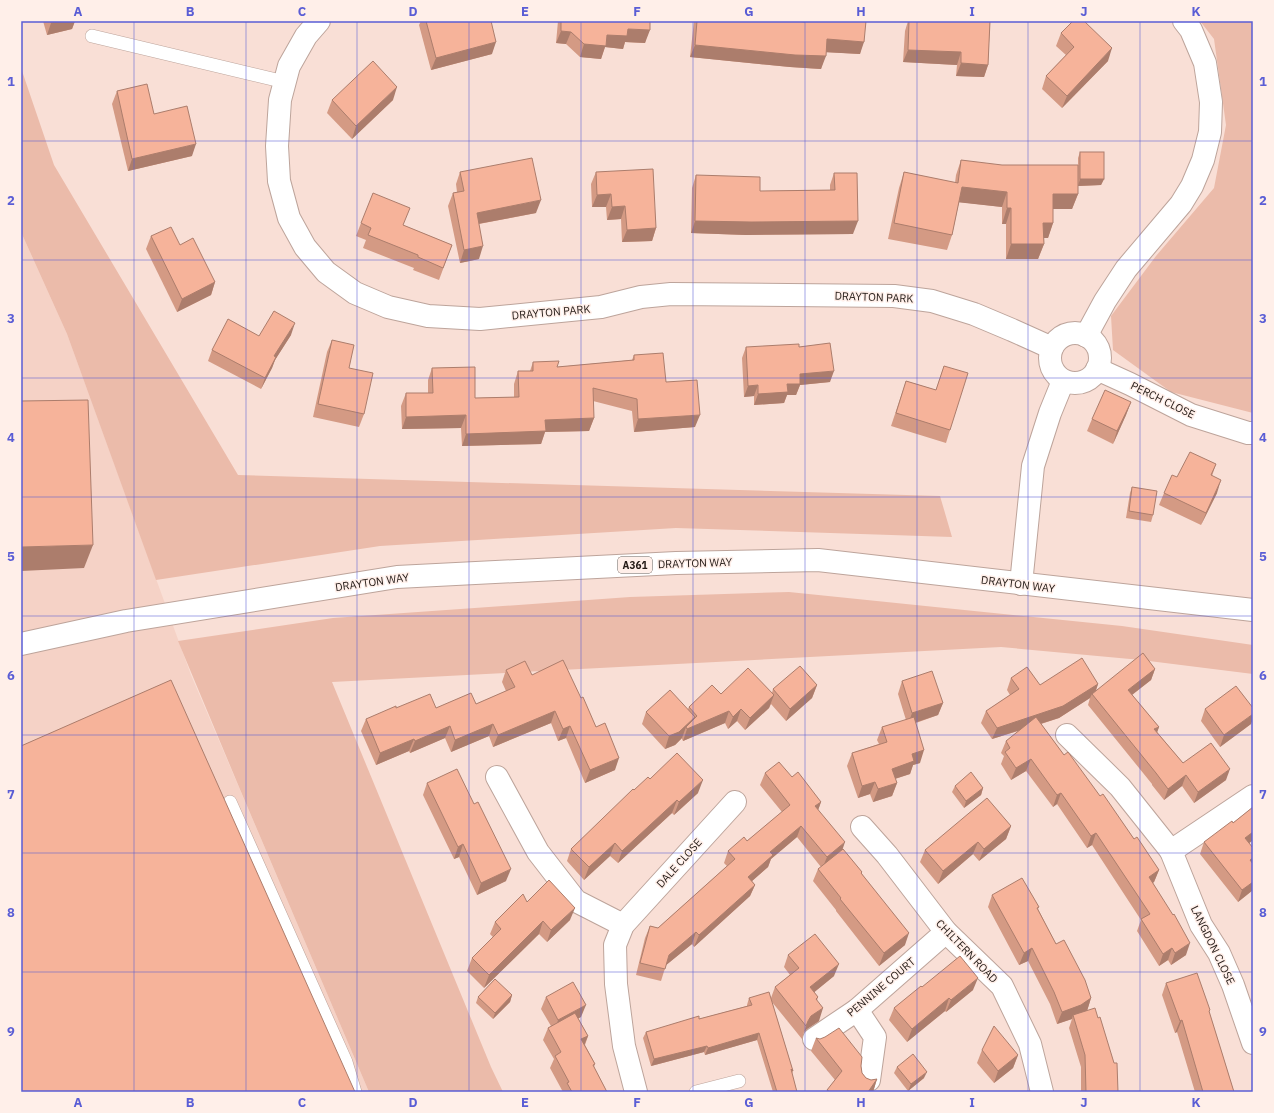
<svg xmlns="http://www.w3.org/2000/svg" width="1274" height="1113" viewBox="0 0 1274 1113" font-family="'IBM Plex Sans',sans-serif">
<style>
.built{fill:#f5d2c6}
.green{fill:#ebbbaa}
.lines{fill:none;stroke-linecap:round;stroke-linejoin:round}
.lane-casing{stroke:#bda49b;stroke-width:14}
.street-casing{stroke:#bda49b;stroke-width:24}
.primary-casing{stroke:#bda49b;stroke-width:24}
.lane{stroke:#fff;stroke-width:13}
.street{stroke:#fff;stroke-width:22}
.primary{stroke:#fff;stroke-width:22}
.wall{fill:#d49a84}
.shaded-wall{fill:#ac7d6c}
.building{fill:#f6b39a;stroke:#ac7d6c}
.grid{fill:none;stroke:#5a5dd5;stroke-width:1;stroke-opacity:0.55}
.labels{text-anchor:middle;stroke-width:3;stroke-linejoin:round;paint-order:stroke}
.shield{fill:#ffefe9;stroke:#655a55;stroke-width:1}
.shield-label{font-size:10px;font-weight:bold;fill:#231a16}
.street-label{font-size:11px;fill:#231a16;stroke:#ffefe9}
.neatline{fill:none;stroke:#5a5dd5;stroke-width:1.5}
.grid-label{font-size:13px;text-anchor:middle;font-weight:bold;fill:#5a5dd5}
</style>
<rect width="100%" height="100%" fill="#f9dfd6"/>
<path class="built" d="M 21,232 L 67,334 L 191,675 L 369,1092 L 21,1092 Z"/>
<g class="green">
<path d="M 1200,21 L 1253,21 L 1253,413 L 1171,392 L 1113,350 L 1111,316 L 1156,256 L 1214,188 L 1226,125 L 1214,39 Z"/>
<path d="M 21,68 L 54,165 L 238,475 L 940,496 L 952,537 L 676,528 L 380,546 L 156,580 L 67,334 L 21,232 Z"/>
<path d="M 789,592 L 1122,626 L 1253,645 L 1253,674 L 1141,660 L 1001,647 L 332,682 L 491,1067 L 503,1092 L 369,1092 L 239,787 L 178,641 L 333,618 L 630,597 Z"/>
</g>
<g class="lines">
<defs>
<g id="lane">
<path d="M 92,36 L 285,82"/>
<path d="M 230,802 L 346,1062 L 355,1092"/>
<path d="M 696,1092 L 739,1081"/>
</g>
<g id="street">
<path d="M 319,21 L 306,36 L 289,66 L 280,100 L 277,146 L 279,181 L 289,218 L 305,247 L 326,272 L 355,293 L 388,307 L 428,316 L 480,319 L 601,307 L 641,297 L 671,294 L 894,296 L 932,301 L 974,314 L 1012,330 L 1052,348"/>
<circle cx="1075" cy="358" r="25"/>
<path d="M 1086,336 L 1105,301 L 1126,269 L 1181,204 L 1192,186 L 1203,160 L 1210,132 L 1211,102 L 1205,63 L 1191,30 L 1184,21"/>
<path d="M 1097,369 L 1130,384 L 1191,415 L 1248,433 L 1253,433"/>
<path d="M 1021,584 L 1033,466 L 1050,413 L 1063,381"/>
<path d="M 1067,735 L 1120,787 L 1171,851"/>
<path d="M 497,777 L 538,852 L 576,901 L 623,925"/>
<path d="M 1253,796 L 1171,851 L 1201,925 L 1219,953 L 1233,985 L 1253,1043"/>
<path d="M 862,827 L 887,855 L 946,932 L 1002,986 L 1030,1044 L 1042,1092"/>
<path d="M 857,1010 L 875,1037 L 869,1080"/>
<path d="M 814,1039 L 857,1010 L 946,932"/>
<path d="M 636,1092 L 624,1046 L 616,984 L 615,945 L 623,925 L 735,802"/>
</g>
<path id="primary" d="M 21,644 L 126,621 L 397,577 L 676,563 L 818,560 L 1253,610"/>
</defs>
<use href="#lane" class="lane-casing"/>
<use href="#street" class="street-casing"/>
<use href="#primary" class="primary-casing"/>
<use href="#lane" class="lane"/>
<use href="#street" class="street"/>
<use href="#primary" class="primary"/>
</g>
<g class="wall">
<path d="M 43,21 L 75,21 L 72,29 L 47,35 Z"/>
<path d="M 421,21 L 491,21 L 492,54 L 431,70 L 419,25 Z"/>
<path d="M 558,21 L 650,21 L 645,43 L 625,42 L 623,49 L 605,47 L 601,59 L 580,57 L 566,44 L 556,43 Z"/>
<path d="M 694,21 L 796,21 L 802,22 L 802,21 L 866,21 L 860,54 L 826,52 L 821,69 L 790,67 L 690,57 Z"/>
<path d="M 908,21 L 990,21 L 988,65 L 984,77 L 956,76 L 957,65 L 903,62 L 905,31 Z"/>
<path d="M 1061,33 L 1108,61 L 1062,108 L 1042,89 L 1046,76 L 1066,55 L 1056,46 Z"/>
<path d="M 117,91 L 154,114 L 192,156 L 128,171 L 112,104 Z"/>
<path d="M 332,100 L 393,100 L 352,139 L 327,113 Z"/>
<path d="M 1080,152 L 1104,179 L 1101,185 L 1078,186 L 1078,194 L 1072,209 L 1053,209 L 1053,223 L 1048,238 L 1044,238 L 1044,244 L 1038,259 L 1006,259 L 1006,224 L 1002,224 L 1002,207 L 959,202 L 952,235 L 947,250 L 888,239 L 899,188 L 904,172 L 955,183 L 956,175 L 961,160 L 1078,182 L 1078,158 Z"/>
<path d="M 460,172 L 536,213 L 479,224 L 479,259 L 460,263 L 448,206 L 453,193 L 457,192 L 456,184 Z"/>
<path d="M 596,172 L 656,228 L 652,241 L 622,242 L 621,219 L 607,220 L 606,207 L 592,207 L 591,184 Z"/>
<path d="M 834,173 L 853,234 L 746,235 L 691,233 L 692,188 L 696,175 L 760,191 L 830,190 L 830,185 Z"/>
<path d="M 361,223 L 403,225 L 452,245 L 439,280 L 413,270 L 414,268 L 363,248 L 366,240 L 356,236 Z"/>
<path d="M 151,236 L 180,245 L 215,282 L 211,295 L 177,312 L 146,249 Z"/>
<path d="M 291,335 L 275,360 L 272,368 L 261,389 L 208,361 L 212,350 L 259,336 Z"/>
<path d="M 332,340 L 349,368 L 364,414 L 359,427 L 313,417 L 327,352 Z"/>
<path d="M 746,347 L 799,347 L 830,382 L 800,385 L 796,395 L 787,395 L 784,403 L 754,405 L 754,396 L 744,397 L 742,358 Z"/>
<path d="M 634,355 L 666,382 L 695,427 L 634,432 L 632,411 L 593,401 L 594,418 L 589,431 L 545,432 L 541,444 L 462,446 L 461,428 L 402,429 L 401,406 L 406,393 L 428,393 L 428,380 L 432,368 L 475,398 L 514,397 L 514,384 L 518,371 L 530,371 L 533,362 L 557,367 L 632,360 Z"/>
<path d="M 944,366 L 950,430 L 946,443 L 891,426 L 906,381 L 936,390 Z"/>
<path d="M 1131,402 L 1126,415 L 1113,444 L 1087,431 L 1092,419 Z"/>
<path d="M 1216,464 L 1212,476 L 1217,493 L 1201,525 L 1159,505 L 1164,493 L 1177,477 Z"/>
<path d="M 1132,487 L 1153,515 L 1151,522 L 1126,518 L 1130,493 Z"/>
<path d="M 1155,669 L 1151,680 L 1132,695 L 1159,727 L 1157,732 L 1183,763 L 1226,780 L 1194,803 L 1182,786 L 1164,800 L 1152,785 L 1152,784 L 1088,705 L 1090,698 L 1059,718 L 1041,724 L 1064,755 L 1100,796 L 1159,870 L 1154,882 L 1153,883 L 1186,955 L 1171,965 L 1168,960 L 1159,966 L 1137,931 L 1141,920 L 1092,845 L 1087,848 L 1057,804 L 1053,807 L 1026,771 L 1011,780 L 1001,764 L 1004,756 L 1001,753 L 1006,741 L 1018,731 L 992,739 L 981,723 L 986,711 L 1010,695 L 1007,690 L 1011,678 L 1040,685 L 1098,684 L 1096,690 Z"/>
<path d="M 506,670 L 532,675 L 581,698 L 596,727 L 615,770 L 585,783 L 566,738 L 558,741 L 551,723 L 493,747 L 489,736 L 451,752 L 445,738 L 410,753 L 409,751 L 376,765 L 361,731 L 366,719 L 396,708 L 436,708 L 476,704 L 506,691 L 502,682 Z"/>
<path d="M 902,681 L 943,703 L 938,715 L 916,723 L 920,763 L 913,765 L 910,774 L 895,779 L 897,783 L 892,796 L 873,802 L 870,794 L 858,798 L 847,766 L 852,753 L 879,744 L 877,740 L 882,727 L 906,720 L 898,694 Z"/>
<path d="M 817,685 L 812,698 L 786,721 L 771,704 L 769,708 L 745,730 L 737,721 L 728,729 L 725,723 L 683,741 L 682,739 L 682,738 L 675,745 L 665,749 L 642,724 L 646,712 L 688,709 L 689,707 L 721,694 L 772,693 L 773,689 Z"/>
<path d="M 1205,709 L 1251,724 L 1220,747 L 1201,721 Z"/>
<path d="M 765,773 L 792,777 L 821,802 L 818,810 L 842,849 L 862,872 L 862,874 L 905,945 L 879,966 L 836,911 L 836,910 L 813,881 L 818,869 L 821,867 L 797,837 L 771,859 L 768,867 L 752,881 L 755,885 L 750,896 L 694,947 L 692,944 L 666,965 L 661,981 L 636,975 L 645,938 L 650,926 L 658,928 L 727,866 L 724,863 L 728,851 L 747,841 L 782,812 L 760,785 Z"/>
<path d="M 650,779 L 698,793 L 674,815 L 672,813 L 618,863 L 610,856 L 584,880 L 567,861 L 571,849 L 634,790 Z"/>
<path d="M 427,783 L 474,804 L 506,881 L 477,895 L 459,857 L 454,859 L 423,795 Z"/>
<path d="M 955,786 L 983,788 L 981,795 L 964,808 L 952,792 Z"/>
<path d="M 1253,807 L 1253,840 L 1249,843 L 1253,848 L 1253,890 L 1238,902 L 1200,854 L 1204,842 L 1233,823 Z"/>
<path d="M 1011,826 L 1006,839 L 979,861 L 973,854 L 938,884 L 920,862 L 925,850 Z"/>
<path d="M 992,895 L 1039,907 L 1038,909 L 1056,944 L 1091,998 L 1087,1011 L 1118,1092 L 1081,1092 L 1081,1067 L 1069,1028 L 1072,1019 L 1057,1024 L 1050,1004 L 1028,961 L 1019,965 L 988,907 Z"/>
<path d="M 527,902 L 570,920 L 547,942 L 539,934 L 484,988 L 467,971 L 472,958 L 493,937 L 490,934 L 495,922 Z"/>
<path d="M 788,955 L 834,976 L 814,992 L 818,997 L 817,1001 L 819,1021 L 807,1029 L 804,1032 L 802,1039 L 772,1002 L 793,1071 L 792,1074 L 797,1092 L 773,1092 L 757,1040 L 705,1055 L 704,1052 L 651,1066 L 643,1038 L 646,1032 L 699,1019 L 747,1006 L 747,1005 L 749,998 L 771,998 L 775,987 L 790,975 L 784,967 Z"/>
<path d="M 1166,983 L 1210,1010 L 1209,1012 L 1234,1092 L 1195,1092 L 1177,1032 L 1175,1033 L 1162,995 Z"/>
<path d="M 922,987 L 973,990 L 946,1012 L 945,1011 L 907,1042 L 889,1020 L 894,1008 Z"/>
<path d="M 512,995 L 510,1002 L 493,1019 L 476,1003 L 478,997 Z"/>
<path d="M 546,997 L 581,1017 L 578,1018 L 588,1036 L 585,1045 L 595,1064 L 594,1067 L 607,1092 L 563,1092 L 550,1068 L 554,1059 L 543,1040 L 548,1028 L 551,1026 L 541,1009 Z"/>
<path d="M 816,1038 L 861,1066 L 862,1073 L 866,1078 L 871,1080 L 877,1079 L 873,1092 L 826,1092 L 827,1090 L 835,1080 L 811,1051 Z"/>
<path d="M 982,1050 L 1018,1055 L 1013,1068 L 994,1083 L 977,1063 Z"/>
<path d="M 897,1067 L 924,1078 L 908,1091 L 894,1073 Z"/>
</g>
<g class="shaded-wall">
<path d="M 60,21 L 75,21 L 72,29 L 47,35 L 51,23 Z"/>
<path d="M 628,29 L 650,30 L 645,43 L 625,42 L 623,49 L 605,47 L 601,59 L 580,57 L 584,44 L 607,35 Z"/>
<path d="M 561,31 L 571,32 L 566,44 L 556,43 Z"/>
<path d="M 827,39 L 864,42 L 860,54 L 822,52 Z"/>
<path d="M 496,42 L 492,54 L 431,70 L 436,58 Z"/>
<path d="M 695,45 L 826,56 L 821,69 L 790,67 L 690,57 Z"/>
<path d="M 1112,48 L 1108,61 L 1062,108 L 1067,96 Z"/>
<path d="M 908,50 L 961,52 L 957,65 L 903,62 Z"/>
<path d="M 961,63 L 988,65 L 984,77 L 956,76 Z"/>
<path d="M 397,87 L 393,100 L 352,139 L 356,126 Z"/>
<path d="M 196,144 L 192,156 L 128,171 L 132,159 Z"/>
<path d="M 1080,179 L 1104,179 L 1101,185 L 1078,186 Z"/>
<path d="M 962,187 L 1007,192 L 1002,207 L 956,202 Z"/>
<path d="M 611,194 L 606,207 L 592,207 L 597,195 Z"/>
<path d="M 1053,194 L 1078,194 L 1072,209 L 1048,209 Z"/>
<path d="M 541,200 L 536,213 L 472,225 L 477,213 Z"/>
<path d="M 625,206 L 621,219 L 607,220 L 612,207 Z"/>
<path d="M 1007,208 L 1011,208 L 1006,224 L 1002,224 Z"/>
<path d="M 695,221 L 858,221 L 853,234 L 746,235 L 691,233 Z"/>
<path d="M 1043,223 L 1053,223 L 1048,238 L 1038,238 Z"/>
<path d="M 656,228 L 652,241 L 622,242 L 627,230 Z"/>
<path d="M 1011,244 L 1044,244 L 1038,259 L 1006,259 Z"/>
<path d="M 483,246 L 479,259 L 460,263 L 464,250 Z"/>
<path d="M 215,282 L 211,295 L 177,312 L 182,299 Z"/>
<path d="M 295,323 L 291,335 L 275,360 L 272,368 L 261,389 L 265,378 L 274,356 Z"/>
<path d="M 834,371 L 830,382 L 800,385 L 796,395 L 787,395 L 784,403 L 754,405 L 758,394 L 787,384 L 800,374 Z"/>
<path d="M 758,385 L 754,396 L 744,397 L 748,386 Z"/>
<path d="M 1131,402 L 1126,415 L 1113,444 L 1117,431 Z"/>
<path d="M 466,415 L 461,428 L 402,429 L 406,417 Z"/>
<path d="M 700,415 L 695,427 L 634,432 L 638,419 Z"/>
<path d="M 594,418 L 589,431 L 545,432 L 541,444 L 462,446 L 466,434 L 545,420 Z"/>
<path d="M 1221,480 L 1217,493 L 1201,525 L 1206,513 Z"/>
<path d="M 93,545 L 84,568 L 21,571 L 21,547 Z"/>
<path d="M 1155,669 L 1151,680 L 1124,701 L 1128,690 Z"/>
<path d="M 1098,684 L 1094,696 L 1092,694 L 1090,698 L 1059,718 L 992,739 L 997,728 Z"/>
<path d="M 817,685 L 812,698 L 786,721 L 790,709 Z"/>
<path d="M 774,695 L 769,708 L 745,730 L 750,718 Z"/>
<path d="M 943,703 L 938,715 L 908,725 L 912,713 Z"/>
<path d="M 741,709 L 737,721 L 728,729 L 733,717 Z"/>
<path d="M 555,711 L 551,723 L 493,747 L 498,735 Z"/>
<path d="M 729,711 L 725,723 L 683,741 L 687,729 L 686,727 L 682,738 L 675,745 L 665,749 L 669,736 L 695,717 L 692,727 Z"/>
<path d="M 1253,714 L 1253,719 L 1251,724 L 1220,747 L 1224,735 Z"/>
<path d="M 493,724 L 489,736 L 451,752 L 455,740 Z"/>
<path d="M 450,726 L 445,738 L 410,753 L 415,741 Z"/>
<path d="M 570,726 L 566,738 L 558,741 L 563,729 Z"/>
<path d="M 1159,727 L 1155,738 L 1154,729 Z"/>
<path d="M 414,739 L 409,751 L 376,765 L 380,753 Z"/>
<path d="M 924,750 L 920,763 L 913,765 L 910,774 L 888,781 L 892,769 L 912,754 Z"/>
<path d="M 619,758 L 615,770 L 585,783 L 590,770 Z"/>
<path d="M 1031,759 L 1026,771 L 1011,780 L 1016,768 Z"/>
<path d="M 1230,769 L 1226,780 L 1194,803 L 1198,792 Z"/>
<path d="M 1186,775 L 1182,786 L 1164,800 L 1168,789 Z"/>
<path d="M 703,780 L 698,793 L 674,815 L 679,802 Z"/>
<path d="M 875,782 L 870,794 L 858,798 L 862,786 Z"/>
<path d="M 897,783 L 892,796 L 873,802 L 878,789 Z"/>
<path d="M 983,788 L 981,795 L 964,808 L 966,801 Z"/>
<path d="M 1061,793 L 1057,804 L 1053,807 L 1057,795 Z"/>
<path d="M 677,800 L 672,813 L 618,863 L 622,851 Z"/>
<path d="M 821,802 L 817,813 L 815,806 Z"/>
<path d="M 801,826 L 797,837 L 771,859 L 768,867 L 743,889 L 748,877 L 770,852 Z"/>
<path d="M 1011,826 L 1006,839 L 979,861 L 984,849 Z"/>
<path d="M 1253,832 L 1253,840 L 1241,850 L 1245,838 Z"/>
<path d="M 1096,833 L 1092,845 L 1087,848 L 1091,836 Z"/>
<path d="M 845,842 L 841,854 L 822,869 L 827,857 Z"/>
<path d="M 978,842 L 973,854 L 938,884 L 943,871 Z"/>
<path d="M 615,843 L 610,856 L 584,880 L 589,867 Z"/>
<path d="M 463,844 L 459,857 L 454,859 L 458,847 Z"/>
<path d="M 1253,858 L 1253,866 L 1250,860 Z"/>
<path d="M 511,869 L 506,881 L 477,895 L 481,883 Z"/>
<path d="M 1159,870 L 1154,882 L 1144,888 L 1149,877 Z"/>
<path d="M 1253,882 L 1253,890 L 1238,902 L 1242,890 Z"/>
<path d="M 755,885 L 750,896 L 694,947 L 699,935 Z"/>
<path d="M 575,908 L 570,920 L 547,942 L 551,930 Z"/>
<path d="M 543,921 L 539,934 L 484,988 L 489,975 Z"/>
<path d="M 696,932 L 692,944 L 665,966 L 669,955 Z"/>
<path d="M 909,933 L 905,945 L 879,966 L 884,953 Z"/>
<path d="M 1190,943 L 1186,955 L 1171,965 L 1175,953 Z"/>
<path d="M 1032,948 L 1028,961 L 1019,965 L 1024,953 Z"/>
<path d="M 1172,948 L 1168,960 L 1159,966 L 1163,954 Z"/>
<path d="M 839,964 L 834,976 L 806,999 L 810,987 Z"/>
<path d="M 978,978 L 973,990 L 946,1012 L 951,1000 Z"/>
<path d="M 512,995 L 510,1002 L 493,1019 L 495,1013 Z"/>
<path d="M 949,998 L 945,1011 L 907,1042 L 912,1029 Z"/>
<path d="M 1091,998 L 1087,1011 L 1073,1015 L 1072,1019 L 1057,1024 L 1062,1012 Z"/>
<path d="M 586,1005 L 581,1017 L 554,1032 L 558,1020 Z"/>
<path d="M 823,1008 L 819,1021 L 807,1029 L 804,1032 L 808,1021 L 811,1016 Z"/>
<path d="M 1182,1020 L 1177,1032 L 1175,1033 L 1180,1021 Z"/>
<path d="M 759,1033 L 757,1040 L 705,1055 L 708,1048 Z"/>
<path d="M 588,1036 L 583,1048 L 581,1039 Z"/>
<path d="M 707,1046 L 704,1052 L 651,1066 L 654,1059 Z"/>
<path d="M 1018,1055 L 1013,1068 L 994,1083 L 998,1071 Z"/>
<path d="M 927,1072 L 924,1078 L 908,1091 L 911,1084 Z"/>
<path d="M 877,1079 L 873,1092 L 868,1092 Z"/>
</g>
<g class="building">
<path d="M 51,21 L 60,21 L 51,23 Z"/>
<path d="M 426,21 L 491,21 L 496,42 L 436,58 Z"/>
<path d="M 561,21 L 650,21 L 650,30 L 628,29 L 627,36 L 607,35 L 606,46 L 584,44 L 571,32 L 561,31 Z"/>
<path d="M 697,21 L 796,21 L 805,22 L 805,21 L 866,21 L 864,42 L 827,39 L 826,56 L 795,55 L 695,45 Z"/>
<path d="M 909,21 L 990,21 L 988,65 L 961,63 L 961,52 L 908,50 Z"/>
<path d="M 1073,21 L 1084,21 L 1112,48 L 1067,96 L 1046,76 L 1074,47 L 1061,33 Z"/>
<path d="M 373,61 L 397,87 L 356,126 L 332,100 Z"/>
<path d="M 147,84 L 154,114 L 187,106 L 196,144 L 132,159 L 117,91 Z"/>
<rect x="1080" y="152" width="24" height="27"/>
<path d="M 532,158 L 541,200 L 477,213 L 483,246 L 464,250 L 453,193 L 464,191 L 460,172 Z"/>
<path d="M 961,160 L 1002,165 L 1078,165 L 1078,194 L 1053,194 L 1053,223 L 1043,223 L 1044,244 L 1011,244 L 1011,208 L 1007,208 L 1007,192 L 962,187 L 952,235 L 894,223 L 904,172 L 958,183 Z"/>
<path d="M 653,169 L 656,228 L 627,230 L 625,206 L 612,207 L 611,194 L 597,195 L 596,172 Z"/>
<path d="M 834,173 L 857,173 L 858,221 L 751,222 L 695,221 L 696,175 L 760,177 L 760,191 L 835,190 Z"/>
<path d="M 373,193 L 410,208 L 403,225 L 452,245 L 443,268 L 418,257 L 418,255 L 368,235 L 371,228 L 361,223 Z"/>
<path d="M 171,227 L 180,245 L 193,238 L 215,282 L 182,299 L 151,236 Z"/>
<path d="M 274,311 L 295,323 L 274,356 L 276,357 L 265,378 L 212,350 L 228,319 L 259,336 Z"/>
<path d="M 332,340 L 354,345 L 349,368 L 373,373 L 364,414 L 318,404 Z"/>
<path d="M 830,343 L 834,371 L 800,374 L 800,384 L 787,384 L 788,392 L 758,394 L 758,385 L 748,386 L 746,347 L 799,344 L 799,347 Z"/>
<path d="M 663,353 L 666,382 L 697,380 L 700,415 L 638,419 L 637,399 L 593,388 L 594,418 L 545,420 L 546,431 L 466,434 L 466,415 L 406,417 L 406,393 L 433,393 L 432,368 L 475,367 L 475,398 L 519,397 L 518,371 L 533,371 L 533,362 L 559,361 L 557,367 L 634,360 L 634,355 Z"/>
<path d="M 944,366 L 968,373 L 950,430 L 896,413 L 906,381 L 936,390 Z"/>
<path d="M 1105,390 L 1131,402 L 1117,431 L 1092,419 Z"/>
<path d="M 88,400 L 93,545 L 21,547 L 21,401 Z"/>
<path d="M 1190,452 L 1216,464 L 1211,475 L 1221,480 L 1206,513 L 1164,493 L 1172,475 L 1177,477 Z"/>
<path d="M 1132,487 L 1157,491 L 1153,515 L 1129,511 Z"/>
<path d="M 1143,653 L 1155,669 L 1128,690 L 1159,727 L 1154,729 L 1183,763 L 1211,743 L 1230,769 L 1198,792 L 1186,775 L 1168,789 L 1156,773 L 1092,694 Z"/>
<path d="M 1082,658 L 1098,684 L 1063,706 L 997,728 L 986,711 L 1019,689 L 1011,678 L 1027,667 L 1040,685 Z"/>
<path d="M 563,660 L 581,698 L 583,697 L 596,727 L 605,723 L 619,758 L 590,770 L 570,726 L 563,729 L 555,711 L 498,735 L 493,724 L 455,740 L 450,726 L 415,741 L 414,739 L 380,753 L 366,719 L 396,706 L 396,708 L 430,694 L 436,708 L 471,693 L 476,704 L 515,687 L 506,670 L 525,661 L 532,675 Z"/>
<path d="M 800,666 L 817,685 L 790,709 L 773,689 Z"/>
<path d="M 748,668 L 774,695 L 750,718 L 741,709 L 733,717 L 729,711 L 687,729 L 686,727 L 697,716 L 689,707 L 712,685 L 721,694 Z"/>
<path d="M 932,671 L 943,703 L 912,713 L 902,681 Z"/>
<path d="M 171,680 L 355,1092 L 21,1092 L 21,746 Z"/>
<path d="M 1236,686 L 1253,708 L 1253,714 L 1224,735 L 1205,709 Z"/>
<path d="M 670,690 L 695,717 L 679,732 L 669,736 L 646,712 Z"/>
<path d="M 914,717 L 924,750 L 912,754 L 914,761 L 892,769 L 897,783 L 878,789 L 875,782 L 862,786 L 852,753 L 887,742 L 882,727 Z"/>
<path d="M 1036,717 L 1064,755 L 1068,752 L 1100,796 L 1103,794 L 1134,839 L 1137,837 L 1159,870 L 1149,877 L 1173,915 L 1174,914 L 1190,943 L 1175,953 L 1172,948 L 1163,954 L 1141,919 L 1150,914 L 1096,833 L 1091,836 L 1061,793 L 1057,795 L 1031,759 L 1016,768 L 1005,752 L 1010,748 L 1006,741 Z"/>
<path d="M 677,753 L 703,780 L 679,802 L 677,800 L 622,851 L 615,843 L 589,867 L 571,849 L 633,789 L 634,790 L 648,777 L 650,779 Z"/>
<path d="M 779,762 L 792,777 L 798,772 L 821,802 L 815,806 L 845,842 L 827,857 L 801,826 L 770,852 L 773,855 L 748,877 L 755,885 L 699,935 L 696,932 L 669,955 L 665,969 L 640,963 L 650,926 L 658,928 L 735,859 L 728,851 L 744,837 L 747,841 L 790,805 L 765,773 Z"/>
<path d="M 457,769 L 474,804 L 478,802 L 511,869 L 481,883 L 463,844 L 458,847 L 427,783 Z"/>
<path d="M 971,772 L 983,788 L 966,801 L 955,786 Z"/>
<path d="M 987,798 L 1011,826 L 984,849 L 978,842 L 943,871 L 925,850 Z"/>
<path d="M 1253,807 L 1253,832 L 1245,838 L 1253,848 L 1253,858 L 1250,860 L 1253,864 L 1253,882 L 1242,890 L 1204,842 L 1232,821 L 1233,823 Z"/>
<path d="M 843,849 L 862,872 L 861,873 L 909,933 L 884,953 L 840,899 L 841,898 L 818,869 Z"/>
<path d="M 1022,878 L 1039,907 L 1037,908 L 1056,944 L 1064,940 L 1085,980 L 1091,998 L 1081,1005 L 1062,1012 L 1054,992 L 1032,948 L 1024,953 L 992,895 Z"/>
<path d="M 549,880 L 575,908 L 551,930 L 543,921 L 489,975 L 472,958 L 501,929 L 495,922 L 523,894 L 527,902 Z"/>
<path d="M 815,934 L 839,964 L 810,987 L 818,997 L 816,999 L 823,1008 L 811,1016 L 808,1021 L 806,1026 L 775,987 L 799,968 L 788,955 Z"/>
<path d="M 960,956 L 978,978 L 951,1000 L 949,998 L 912,1029 L 894,1008 L 921,986 L 922,987 Z"/>
<path d="M 1197,973 L 1210,1010 L 1209,1011 L 1222,1053 L 1234,1092 L 1203,1092 L 1182,1020 L 1180,1021 L 1166,983 Z"/>
<path d="M 495,979 L 512,995 L 495,1013 L 478,997 Z"/>
<path d="M 573,982 L 586,1005 L 558,1020 L 546,997 Z"/>
<path d="M 769,992 L 793,1071 L 791,1069 L 797,1092 L 777,1092 L 759,1033 L 708,1048 L 707,1046 L 654,1059 L 646,1032 L 699,1016 L 699,1019 L 752,1005 L 749,998 Z"/>
<path d="M 1095,1008 L 1098,1018 L 1100,1017 L 1114,1063 L 1117,1063 L 1118,1092 L 1086,1092 L 1085,1055 L 1073,1015 Z"/>
<path d="M 575,1013 L 588,1036 L 581,1039 L 595,1064 L 593,1065 L 607,1092 L 572,1092 L 567,1083 L 569,1082 L 555,1056 L 561,1052 L 548,1028 Z"/>
<path d="M 994,1026 L 1018,1055 L 998,1071 L 982,1050 Z"/>
<path d="M 839,1028 L 862,1057 L 861,1066 L 862,1073 L 866,1078 L 871,1080 L 877,1079 L 868,1092 L 830,1092 L 827,1090 L 842,1071 L 816,1038 L 820,1039 L 825,1037 Z"/>
<path d="M 913,1054 L 927,1072 L 911,1084 L 897,1067 Z"/>
</g>
<path class="grid" d="M 134,21 L 134,1092M 246,21 L 246,1092M 357,21 L 357,1092M 469,21 L 469,1092M 581,21 L 581,1092M 693,21 L 693,1092M 805,21 L 805,1092M 917,21 L 917,1092M 1028,21 L 1028,1092M 1140,21 L 1140,1092M 21,141 L 1253,141M 21,260 L 1253,260M 21,378 L 1253,378M 21,497 L 1253,497M 21,616 L 1253,616M 21,735 L 1253,735M 21,853 L 1253,853M 21,972 L 1253,972"/>
<g class="labels">
<rect class="shield" x="618" y="557" width="34" height="16" rx="3"/>
<g class="shield-label">
<text x="635" y="569">A361</text>
</g>
<g class="street-label">
<text transform="translate(874 297) rotate(2)" y="4">DRAYTON PARK</text>
<text transform="translate(551 312) rotate(-5)" y="4">DRAYTON PARK</text>
<text transform="translate(1163 400) rotate(26)" y="4">PERCH CLOSE</text>
<text transform="translate(695 563) rotate(-2)" y="4">DRAYTON WAY</text>
<text transform="translate(372 582) rotate(-8)" y="4">DRAYTON WAY</text>
<text transform="translate(1018 584) rotate(7)" y="4">DRAYTON WAY</text>
<text transform="translate(679 863) rotate(-48)" y="4">DALE CLOSE</text>
<text transform="translate(1213 945) rotate(64)" y="4">LANGDON CLOSE</text>
<text transform="translate(967 951) rotate(46)" y="4">CHILTERN ROAD</text>
<text transform="translate(881 987) rotate(-40)" y="4">PENNINE COURT</text>
</g>
</g>
<rect width="1274" height="1113" fill="none" stroke="#ffefe9" stroke-width="44"/>
<rect x="22" y="22" width="1230" height="1069" class="neatline"/>
<g class="grid-label">
<text x="78" y="16">A</text>
<text x="190" y="16">B</text>
<text x="302" y="16">C</text>
<text x="413" y="16">D</text>
<text x="525" y="16">E</text>
<text x="637" y="16">F</text>
<text x="749" y="16">G</text>
<text x="861" y="16">H</text>
<text x="972" y="16">I</text>
<text x="1084" y="16">J</text>
<text x="1196" y="16">K</text>
<text x="11" y="86">1</text>
<text x="1263" y="86">1</text>
<text x="11" y="205">2</text>
<text x="1263" y="205">2</text>
<text x="11" y="323">3</text>
<text x="1263" y="323">3</text>
<text x="11" y="442">4</text>
<text x="1263" y="442">4</text>
<text x="11" y="561">5</text>
<text x="1263" y="561">5</text>
<text x="11" y="680">6</text>
<text x="1263" y="680">6</text>
<text x="11" y="799">7</text>
<text x="1263" y="799">7</text>
<text x="11" y="917">8</text>
<text x="1263" y="917">8</text>
<text x="11" y="1036">9</text>
<text x="1263" y="1036">9</text>
<text x="78" y="1107">A</text>
<text x="190" y="1107">B</text>
<text x="302" y="1107">C</text>
<text x="413" y="1107">D</text>
<text x="525" y="1107">E</text>
<text x="637" y="1107">F</text>
<text x="749" y="1107">G</text>
<text x="861" y="1107">H</text>
<text x="972" y="1107">I</text>
<text x="1084" y="1107">J</text>
<text x="1196" y="1107">K</text>
</g>
</svg>
